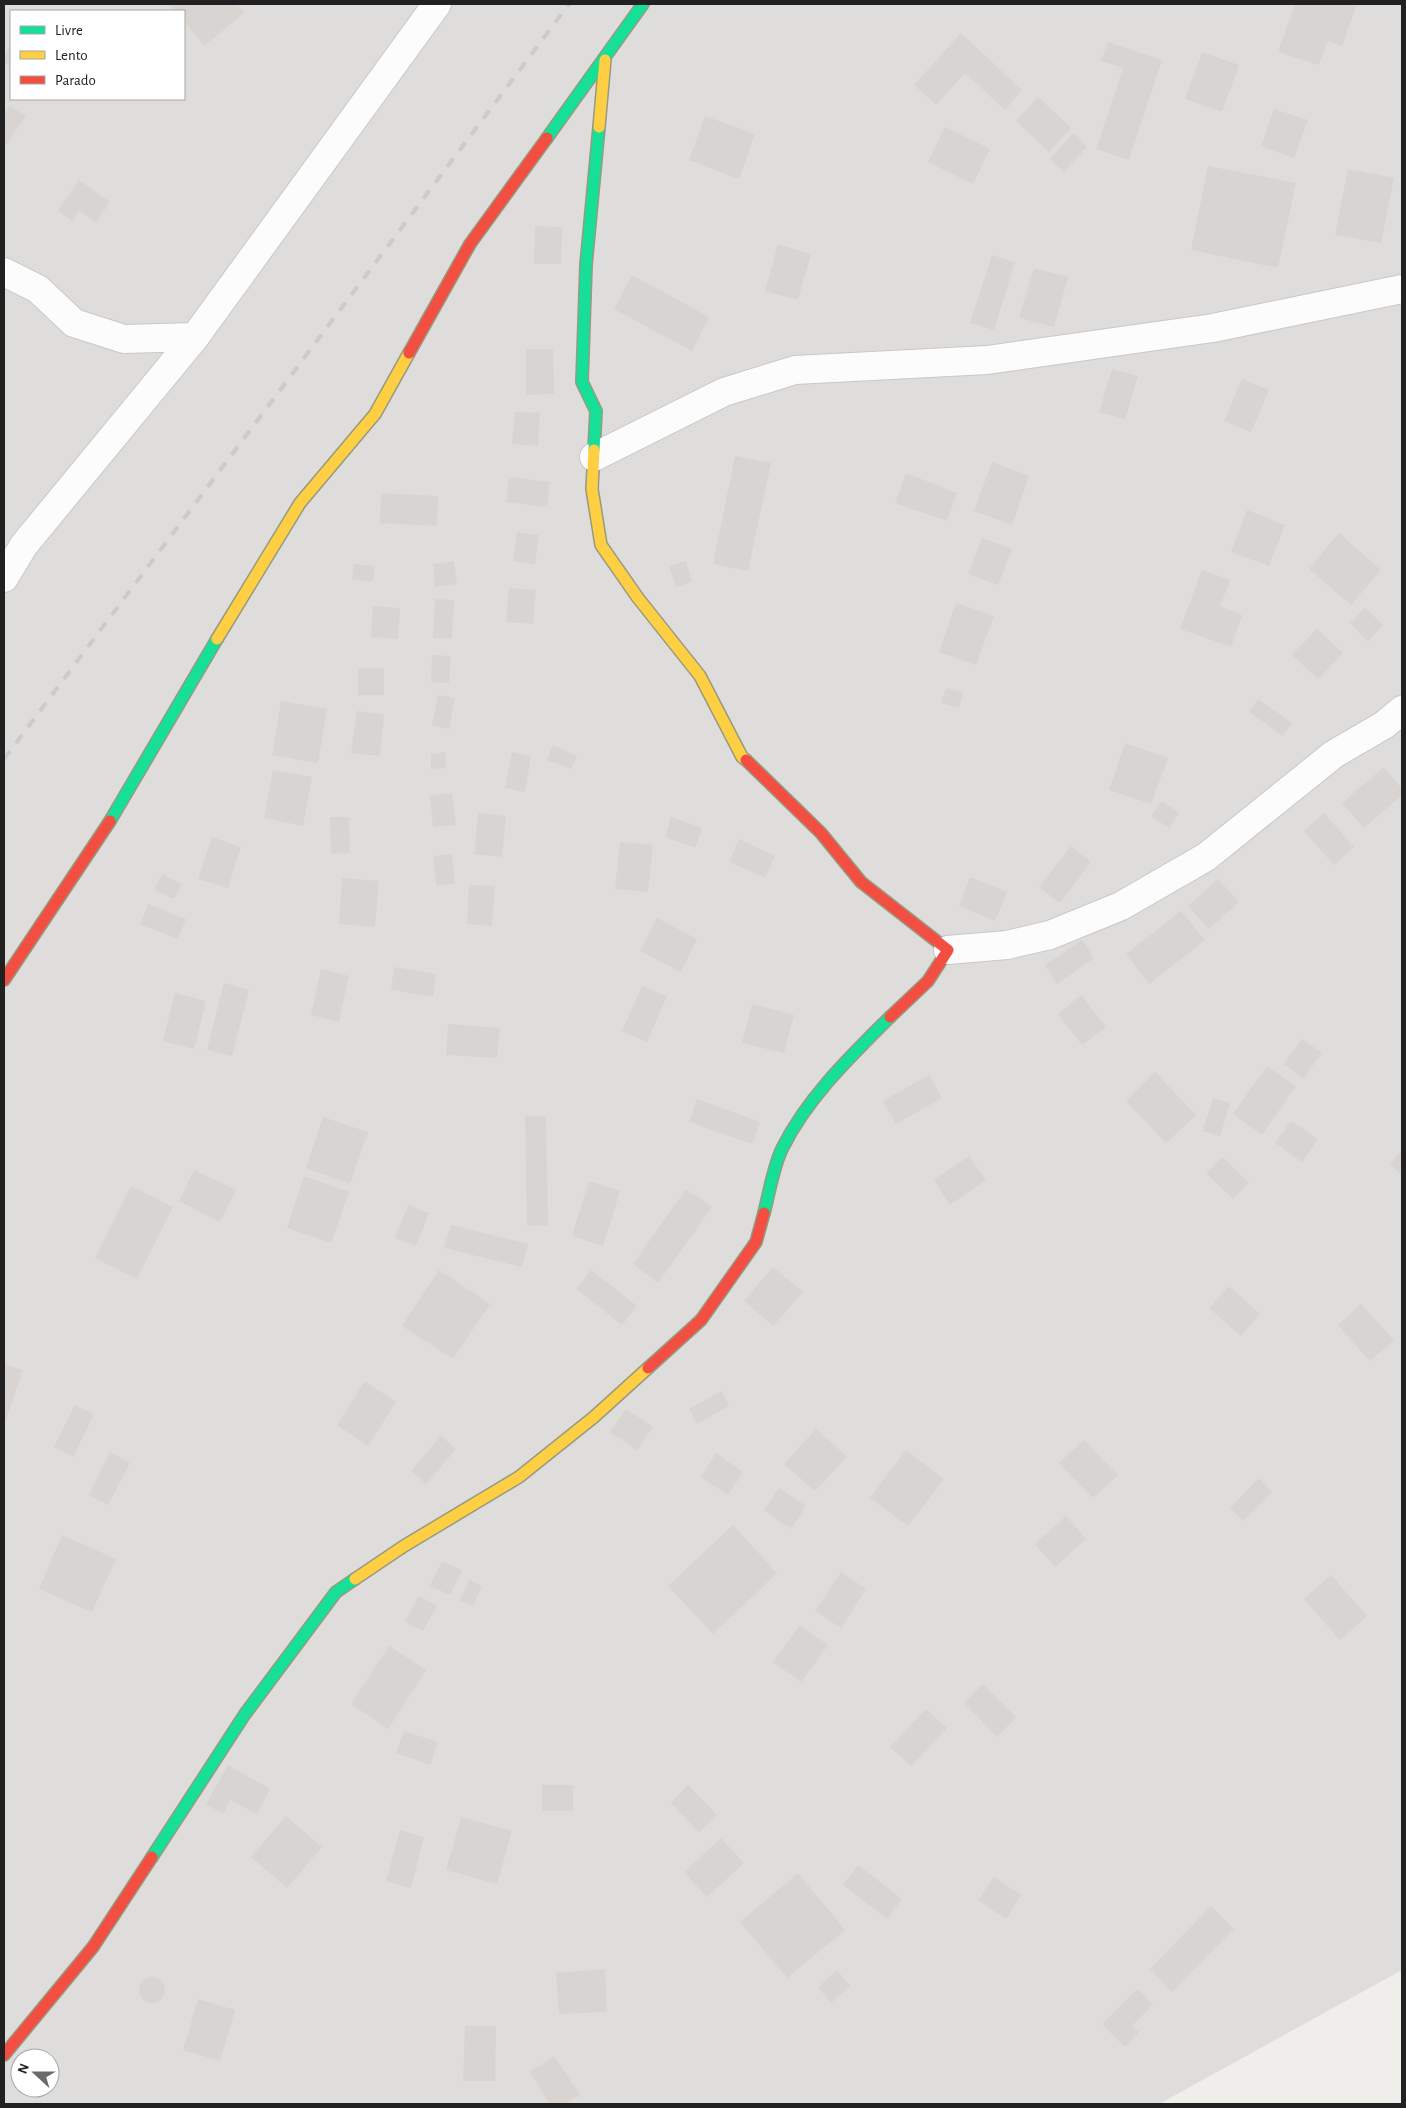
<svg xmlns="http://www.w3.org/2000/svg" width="1406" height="2108" viewBox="0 0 1406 2108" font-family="'Alegreya Sans',sans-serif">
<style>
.residential{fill:#dfdddb;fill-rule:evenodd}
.building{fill:#d7d4d1}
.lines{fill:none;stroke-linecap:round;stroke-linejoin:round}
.street-casing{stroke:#c8c8c6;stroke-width:30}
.fast-casing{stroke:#969a81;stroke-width:14}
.slow-casing{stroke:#969a81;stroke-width:14}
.jam-casing{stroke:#969a81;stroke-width:14}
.street{stroke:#fdfcfc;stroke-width:28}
.fast{stroke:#16e098;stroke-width:11}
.slow{stroke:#ffcf43;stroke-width:11}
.jam{stroke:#f24e42;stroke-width:11}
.rail{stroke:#cbcbcb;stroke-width:4;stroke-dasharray:10 10;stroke-linecap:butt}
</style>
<rect width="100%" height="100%" fill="#f0eeea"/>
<path class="residential" d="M 4,4 L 1402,4 L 1402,1970 L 1159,2104 L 4,2104 ZM 11,11 L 184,11 L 184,99 L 11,99 ZM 20,2058 L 50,2058 L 50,2088 L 20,2088 Z"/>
<g class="building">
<path d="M 170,4 L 237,4 L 244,13 L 204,46 L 184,21 L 184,11 L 176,11 Z"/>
<path d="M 1295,4 L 1349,4 L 1356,6 L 1342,46 L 1328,41 L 1319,65 L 1278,52 Z"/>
<path d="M 961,33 L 1022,90 L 1005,110 L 965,73 L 936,105 L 914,85 Z"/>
<path d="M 1108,42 L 1162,60 L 1129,160 L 1096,149 L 1123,68 L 1101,61 Z"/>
<path d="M 11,43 L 11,67 L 4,63 L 4,58 Z"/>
<path d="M 1202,52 L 1239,65 L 1222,112 L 1185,99 Z"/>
<path d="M 1038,97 L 1071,128 L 1049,152 L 1016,121 Z"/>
<path d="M 10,106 L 26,116 L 6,145 L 4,143 L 4,115 Z"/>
<path d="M 1274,109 L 1308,120 L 1294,158 L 1261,146 Z"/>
<path d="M 705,116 L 755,134 L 739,179 L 689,160 Z"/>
<path d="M 945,127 L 990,149 L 973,184 L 928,162 Z"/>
<path d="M 1073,133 L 1087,147 L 1064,172 L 1050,159 Z"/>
<path d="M 1208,166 L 1296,183 L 1278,268 L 1191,250 Z"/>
<path d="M 1348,169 L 1394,178 L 1381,243 L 1335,235 Z"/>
<path d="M 79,180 L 110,202 L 96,222 L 79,211 L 72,221 L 58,211 Z"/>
<path d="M 535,226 L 562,227 L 561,264 L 534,264 Z"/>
<path d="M 778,244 L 811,254 L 798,300 L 765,291 Z"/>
<path d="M 992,255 L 1015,262 L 994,330 L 970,323 Z"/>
<path d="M 1034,268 L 1068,277 L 1054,327 L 1019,318 Z"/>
<path d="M 632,275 L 709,317 L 692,351 L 614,309 Z"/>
<path d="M 526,349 L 553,349 L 554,394 L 526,395 Z"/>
<path d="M 1112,369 L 1138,376 L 1125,419 L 1099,412 Z"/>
<path d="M 1242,379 L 1269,390 L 1251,432 L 1224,421 Z"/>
<path d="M 515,412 L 540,413 L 538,446 L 512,444 Z"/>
<path d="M 735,456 L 771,463 L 748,571 L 713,564 Z"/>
<path d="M 992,462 L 1029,476 L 1012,525 L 974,511 Z"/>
<path d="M 906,473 L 957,493 L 947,521 L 895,503 Z"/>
<path d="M 509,477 L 550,482 L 547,507 L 506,502 Z"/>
<path d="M 381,493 L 438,496 L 437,526 L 380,523 Z"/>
<path d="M 1247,510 L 1285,525 L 1269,566 L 1231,552 Z"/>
<path d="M 517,532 L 539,535 L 535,564 L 513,561 Z"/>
<path d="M 1339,533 L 1381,570 L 1351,605 L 1309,569 Z"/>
<path d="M 982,538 L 1012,549 L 998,585 L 968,574 Z"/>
<path d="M 454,561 L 457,584 L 435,587 L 433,564 Z"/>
<path d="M 686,561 L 692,582 L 676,587 L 669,566 Z"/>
<path d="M 354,564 L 375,566 L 373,581 L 352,580 Z"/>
<path d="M 1202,570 L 1230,580 L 1220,606 L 1242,615 L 1231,647 L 1180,629 Z"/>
<path d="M 509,588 L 536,590 L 533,624 L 506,622 Z"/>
<path d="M 435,599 L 454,600 L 452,639 L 433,638 Z"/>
<path d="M 956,603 L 994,616 L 976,665 L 939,652 Z"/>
<path d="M 373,606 L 400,608 L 398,639 L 371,637 Z"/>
<path d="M 1365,608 L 1383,625 L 1368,642 L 1350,623 Z"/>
<path d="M 1317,629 L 1343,653 L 1318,679 L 1292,655 Z"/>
<path d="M 432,655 L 451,656 L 449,683 L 431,682 Z"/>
<rect x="358" y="668" width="26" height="27"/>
<path d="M 946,688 L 963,692 L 959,708 L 941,703 Z"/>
<path d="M 438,695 L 455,698 L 449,729 L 432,725 Z"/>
<path d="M 1258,699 L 1292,723 L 1283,736 L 1249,712 Z"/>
<path d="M 281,701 L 327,709 L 318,763 L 272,755 Z"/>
<path d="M 357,711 L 384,714 L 380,756 L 351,753 Z"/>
<path d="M 1125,743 L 1168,758 L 1151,804 L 1109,790 Z"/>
<path d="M 553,745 L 577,756 L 571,769 L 547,760 Z"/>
<path d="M 445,752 L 446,768 L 431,769 L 431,754 Z"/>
<path d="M 512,752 L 531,756 L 525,792 L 505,788 Z"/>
<path d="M 1384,767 L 1402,789 L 1402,795 L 1364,828 L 1342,803 Z"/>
<path d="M 273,770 L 312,777 L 303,826 L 264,818 Z"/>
<path d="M 452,793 L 456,825 L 433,827 L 430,795 Z"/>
<path d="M 1162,801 L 1179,813 L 1169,828 L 1151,816 Z"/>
<path d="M 478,813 L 506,816 L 502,857 L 474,854 Z"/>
<path d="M 1324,813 L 1354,847 L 1334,865 L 1304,831 Z"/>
<path d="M 330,817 L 349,817 L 350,853 L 331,854 Z"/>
<path d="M 671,817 L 702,828 L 695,848 L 665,837 Z"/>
<path d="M 212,837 L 241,847 L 228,888 L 198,879 Z"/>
<path d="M 739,839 L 775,856 L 765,878 L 729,862 Z"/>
<path d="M 620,842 L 653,845 L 648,892 L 615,889 Z"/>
<path d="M 1071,846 L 1091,862 L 1060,903 L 1039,887 Z"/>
<path d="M 452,854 L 455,884 L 436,885 L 433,856 Z"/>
<path d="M 162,874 L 182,884 L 174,899 L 154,890 Z"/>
<path d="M 970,877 L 1007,892 L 995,921 L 959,906 Z"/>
<path d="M 342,878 L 379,881 L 375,927 L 339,924 Z"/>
<path d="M 1218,879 L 1239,902 L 1209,929 L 1188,906 Z"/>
<path d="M 469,885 L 495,886 L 492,926 L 467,924 Z"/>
<path d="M 148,904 L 186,919 L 178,939 L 140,924 Z"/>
<path d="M 1181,911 L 1205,940 L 1149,984 L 1126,954 Z"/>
<path d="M 657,918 L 697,939 L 681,972 L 640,951 Z"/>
<path d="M 1082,940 L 1094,958 L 1057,984 L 1045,965 Z"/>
<path d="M 394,967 L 436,974 L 433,997 L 391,990 Z"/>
<path d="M 321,969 L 349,976 L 339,1022 L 311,1015 Z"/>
<path d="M 224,983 L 249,990 L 232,1056 L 207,1050 Z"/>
<path d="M 642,986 L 667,996 L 647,1042 L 622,1031 Z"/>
<path d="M 175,993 L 206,1001 L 194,1049 L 163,1041 Z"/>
<path d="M 1081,995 L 1106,1027 L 1082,1045 L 1058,1014 Z"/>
<path d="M 752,1004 L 794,1015 L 784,1053 L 742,1043 Z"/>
<path d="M 448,1024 L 500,1028 L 497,1058 L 446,1055 Z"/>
<path d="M 1302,1039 L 1322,1053 L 1303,1079 L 1284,1064 Z"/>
<path d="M 1267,1066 L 1296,1086 L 1262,1135 L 1233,1114 Z"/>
<path d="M 1155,1072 L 1196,1115 L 1166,1143 L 1126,1101 Z"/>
<path d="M 929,1075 L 942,1098 L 896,1124 L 883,1101 Z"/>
<path d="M 1213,1098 L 1230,1103 L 1220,1136 L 1203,1131 Z"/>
<path d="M 697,1099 L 760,1122 L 752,1144 L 689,1122 Z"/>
<path d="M 525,1116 L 546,1116 L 548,1225 L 527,1226 Z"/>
<path d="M 323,1117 L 368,1132 L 350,1184 L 306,1168 Z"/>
<path d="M 1291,1121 L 1318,1139 L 1302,1162 L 1275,1143 Z"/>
<path d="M 1402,1149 L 1402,1175 L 1390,1165 Z"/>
<path d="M 969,1156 L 986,1180 L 950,1205 L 934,1180 Z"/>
<path d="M 1223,1157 L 1249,1183 L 1233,1199 L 1206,1173 Z"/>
<path d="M 194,1170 L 236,1190 L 220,1222 L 179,1201 Z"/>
<path d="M 304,1176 L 349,1192 L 331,1243 L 287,1228 Z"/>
<path d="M 589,1181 L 620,1191 L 603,1246 L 572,1236 Z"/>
<path d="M 131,1186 L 173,1207 L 137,1279 L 95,1258 Z"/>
<path d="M 686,1189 L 712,1207 L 658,1283 L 633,1264 Z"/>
<path d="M 408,1205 L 429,1213 L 416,1246 L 395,1238 Z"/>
<path d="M 451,1225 L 528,1244 L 522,1267 L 444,1248 Z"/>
<path d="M 773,1267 L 803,1292 L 773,1326 L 744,1301 Z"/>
<path d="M 439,1270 L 490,1304 L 453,1359 L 402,1326 Z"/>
<path d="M 591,1270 L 637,1306 L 622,1325 L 576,1289 Z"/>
<path d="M 1229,1286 L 1260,1314 L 1241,1336 L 1209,1308 Z"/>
<path d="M 1361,1304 L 1394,1340 L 1370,1361 L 1338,1325 Z"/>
<path d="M 4,1364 L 23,1370 L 4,1426 Z"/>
<path d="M 365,1381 L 396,1402 L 368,1446 L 337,1425 Z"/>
<path d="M 722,1391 L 729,1406 L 697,1424 L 689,1409 Z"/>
<path d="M 75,1405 L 94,1414 L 73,1457 L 54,1447 Z"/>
<path d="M 626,1409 L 653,1427 L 637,1450 L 610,1432 Z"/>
<path d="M 816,1429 L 847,1457 L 815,1491 L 784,1464 Z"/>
<path d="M 441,1436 L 456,1449 L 426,1484 L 411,1471 Z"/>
<path d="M 1084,1440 L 1118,1475 L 1093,1498 L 1059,1463 Z"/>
<path d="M 906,1450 L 944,1479 L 908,1526 L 870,1498 Z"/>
<path d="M 110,1452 L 130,1463 L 108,1505 L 89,1495 Z"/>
<path d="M 716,1453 L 743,1472 L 728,1495 L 701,1477 Z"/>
<path d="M 1259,1478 L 1272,1492 L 1243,1521 L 1230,1508 Z"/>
<path d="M 779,1488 L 806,1506 L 791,1529 L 764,1510 Z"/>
<path d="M 1066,1516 L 1086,1539 L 1055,1567 L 1035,1544 Z"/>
<path d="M 733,1525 L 777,1573 L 713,1634 L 668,1586 Z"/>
<path d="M 62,1535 L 116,1559 L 92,1612 L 39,1589 Z"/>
<path d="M 442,1561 L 462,1570 L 450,1595 L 430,1586 Z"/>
<path d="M 841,1572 L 866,1589 L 841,1628 L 815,1611 Z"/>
<path d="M 1331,1575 L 1367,1616 L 1340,1640 L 1304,1599 Z"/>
<path d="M 469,1580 L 482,1586 L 473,1606 L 460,1601 Z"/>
<path d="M 419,1596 L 437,1606 L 423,1631 L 405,1622 Z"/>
<path d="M 800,1625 L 828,1645 L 801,1682 L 773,1662 Z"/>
<path d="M 389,1646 L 426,1670 L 388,1729 L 351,1704 Z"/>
<path d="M 983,1684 L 1016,1717 L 997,1737 L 964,1703 Z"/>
<path d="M 926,1709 L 947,1728 L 911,1766 L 890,1747 Z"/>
<path d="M 404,1731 L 438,1742 L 430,1765 L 396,1753 Z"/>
<path d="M 228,1765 L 270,1789 L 257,1814 L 230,1800 L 223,1814 L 206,1804 Z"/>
<rect x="542" y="1785" width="31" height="26"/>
<path d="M 688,1785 L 717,1815 L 699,1832 L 671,1803 Z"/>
<path d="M 286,1816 L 322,1847 L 287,1888 L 251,1857 Z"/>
<path d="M 461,1817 L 512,1831 L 497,1884 L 446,1870 Z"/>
<path d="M 400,1830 L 424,1837 L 411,1888 L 386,1881 Z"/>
<path d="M 721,1838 L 744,1863 L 707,1897 L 684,1872 Z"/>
<path d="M 858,1865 L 902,1899 L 887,1919 L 843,1885 Z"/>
<path d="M 798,1873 L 845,1930 L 787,1978 L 740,1922 Z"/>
<path d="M 994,1877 L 1021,1895 L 1006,1919 L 978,1900 Z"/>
<path d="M 1211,1906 L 1234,1929 L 1172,1992 L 1150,1969 Z"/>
<path d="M 605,1969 L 607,2012 L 559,2014 L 556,1973 Z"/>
<path d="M 837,1970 L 850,1986 L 831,2003 L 818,1987 Z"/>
<circle cx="152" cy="1990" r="13"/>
<path d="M 1137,1989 L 1153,2004 L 1132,2026 L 1139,2032 L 1125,2047 L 1102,2024 Z"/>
<path d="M 198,1999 L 235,2010 L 220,2061 L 183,2050 Z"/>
<path d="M 465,2026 L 496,2026 L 495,2081 L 463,2081 Z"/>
<path d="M 554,2056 L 580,2095 L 565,2104 L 550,2104 L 530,2072 Z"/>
</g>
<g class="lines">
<defs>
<g id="street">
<path d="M 4,272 L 38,289 L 74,323 L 124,339 L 195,337"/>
<path d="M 594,457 L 724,392 L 795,370 L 987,360 L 1213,328 L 1402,289"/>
<path d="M 4,578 L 24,545 L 195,337 L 437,4"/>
<path d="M 948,950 L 1007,945 L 1050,935 L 1121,906 L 1206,857 L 1334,754 L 1384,725 L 1402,710"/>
</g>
<g id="fast">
<path d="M 547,138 L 643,4"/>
<path d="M 594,450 L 596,411 L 582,382 L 586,265 L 599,127"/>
<path d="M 110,821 L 217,639"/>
<path d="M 764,1213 C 769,1194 774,1163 783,1147 C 808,1097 851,1056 890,1017"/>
<path d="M 152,1857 L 245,1714 L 336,1592 L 355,1579"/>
</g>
<g id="slow">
<path d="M 599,127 L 605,60"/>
<path d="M 594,450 L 592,489 L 601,545 L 638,598 L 700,676 L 742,757 L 746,760"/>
<path d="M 217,639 L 300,503 L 375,414 L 409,353"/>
<path d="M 355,1579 L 404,1546 L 519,1477 L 594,1417 L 648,1368"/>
</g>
<g id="jam">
<path d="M 409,353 L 470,244 L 547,138"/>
<path d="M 746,760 L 821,833 L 861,882 L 948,950 L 928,981 L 890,1017"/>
<path d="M 4,980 L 110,821"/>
<path d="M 648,1368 L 701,1320 L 756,1242 L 764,1213"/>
<path d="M 4,2055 L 93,1947 L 152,1857"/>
</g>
</defs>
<use href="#street" class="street-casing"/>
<use href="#fast" class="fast-casing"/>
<use href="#slow" class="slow-casing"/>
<use href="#jam" class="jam-casing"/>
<use href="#street" class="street"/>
<use href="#fast" class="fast"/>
<use href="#slow" class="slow"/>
<use href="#jam" class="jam"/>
<path class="rail" d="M 4,759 L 569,4"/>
</g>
<rect width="1406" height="2108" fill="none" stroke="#212121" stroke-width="10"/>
<rect x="10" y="10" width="175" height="90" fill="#ffffff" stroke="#a6a6a6"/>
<rect x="20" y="26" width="25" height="8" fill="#16e098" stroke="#a6a6a6"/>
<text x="55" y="35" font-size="15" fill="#212121">Livre</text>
<rect x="20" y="51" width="25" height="8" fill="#ffcf43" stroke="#a6a6a6"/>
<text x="55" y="60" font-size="15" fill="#212121">Lento</text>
<rect x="20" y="76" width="25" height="8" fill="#f24e42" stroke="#a6a6a6"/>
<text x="55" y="85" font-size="15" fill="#212121">Parado</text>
<g transform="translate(35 2073) rotate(291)"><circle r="24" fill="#ffffff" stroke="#a6a6a6"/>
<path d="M0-4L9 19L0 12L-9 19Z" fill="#696967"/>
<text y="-8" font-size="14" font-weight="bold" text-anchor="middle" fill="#212121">N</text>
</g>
</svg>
